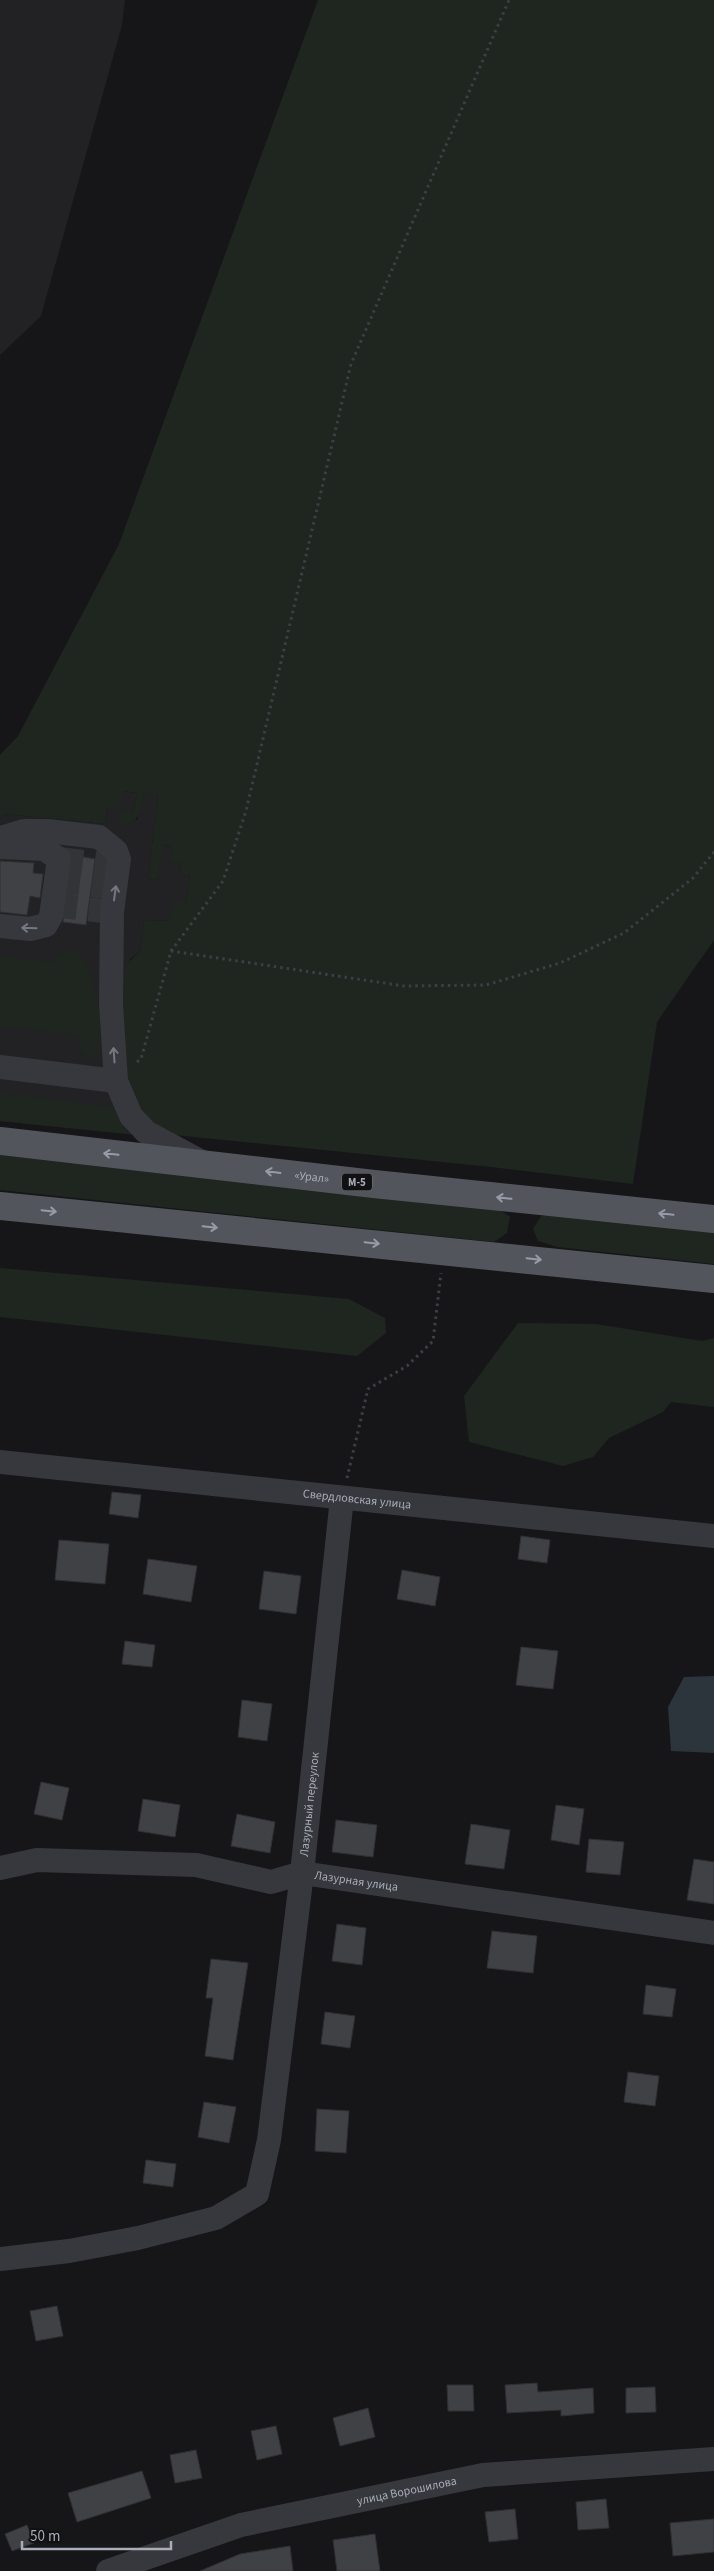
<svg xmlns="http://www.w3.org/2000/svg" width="714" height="2571" viewBox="0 0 714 2571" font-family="'Source Sans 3',sans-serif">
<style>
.built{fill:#222225}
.green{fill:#1e261f}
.water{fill:#2c353c}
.building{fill:#404145;stroke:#303034}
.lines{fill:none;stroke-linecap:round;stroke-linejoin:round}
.minor-tunnel{stroke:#333438;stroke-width:24;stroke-dasharray:24 12;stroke-linecap:butt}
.path{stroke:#3d3f44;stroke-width:3;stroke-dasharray:2.5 4;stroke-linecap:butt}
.minor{stroke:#37383d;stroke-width:24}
.major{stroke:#53555c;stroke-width:28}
.oneway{stroke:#757881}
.oneway2{stroke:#979ba6}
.labels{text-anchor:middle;stroke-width:5;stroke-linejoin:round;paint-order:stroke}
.shield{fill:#111113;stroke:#7b7e86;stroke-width:1}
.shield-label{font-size:11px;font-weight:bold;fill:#a8adb8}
.street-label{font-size:12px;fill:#a8adb8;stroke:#111113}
</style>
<rect width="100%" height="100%" fill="#161618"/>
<g class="built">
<path d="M 0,0 L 125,0 L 122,25 L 41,316 L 0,355 Z"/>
<path d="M 123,791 L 137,793 L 133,812 L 122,811 L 137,820 L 144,792 L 158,795 L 148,879 L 157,880 L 163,845 L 172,847 L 181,863 L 179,874 L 190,876 L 186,903 L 170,921 L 144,920 L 140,951 L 130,959 L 177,1143 L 127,1134 L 0,1121 L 0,819 L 4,814 L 105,824 L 108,808 Z"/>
</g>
<g class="green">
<path d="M 318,0 L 714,0 L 714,940 L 657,1022 L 633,1184 L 482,1166 L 174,1135 C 166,1130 143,1120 138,1113 C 123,1091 119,1008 123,980 C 125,968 130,959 140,951 L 144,920 L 170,921 L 173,901 L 186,902 L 190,876 L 179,874 L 181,863 L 170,861 L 172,847 L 164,845 L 157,880 L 148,879 L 158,795 L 144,793 C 141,809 140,825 120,824 L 122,810 L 133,812 L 137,793 L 124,791 L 120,809 L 108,808 L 105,824 L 4,814 L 0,819 L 0,755 L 18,736 L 119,544 Z"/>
<path d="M 68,949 L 79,951 C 95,970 107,1033 97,1056 L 90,1058 L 82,1053 L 78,1035 L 0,1026 L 0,956 L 53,962 Z"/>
<path d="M 0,1093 L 114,1107 L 127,1134 L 0,1121 Z"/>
<path d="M 0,1155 L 497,1208 L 510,1217 L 507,1233 L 494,1242 L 0,1190 Z"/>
<path d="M 562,1215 L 714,1232 L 714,1264 L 557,1247 L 538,1241 L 533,1229 L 541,1216 Z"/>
<path d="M 0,1268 L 349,1299 L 385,1318 L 386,1333 L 357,1356 L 0,1317 Z"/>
<path d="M 518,1323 L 596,1324 L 702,1341 L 714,1338 L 714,1407 L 671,1402 L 663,1412 L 609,1438 L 593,1457 L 563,1466 L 469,1442 L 464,1396 Z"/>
</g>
<path class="water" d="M 714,1676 L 714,1753 L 671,1751 L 668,1707 L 684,1677 Z"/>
<g class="building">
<path d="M 72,855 L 95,859 L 86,925 L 63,922 Z"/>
<path d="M 0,861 L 34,863 L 33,873 L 43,874 L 40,898 L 30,896 L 27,915 L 0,912 Z"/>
<path d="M 112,1492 L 141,1495 L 138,1518 L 109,1514 Z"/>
<path d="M 521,1536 L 550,1540 L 547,1563 L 518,1559 Z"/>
<path d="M 59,1540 L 109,1544 L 105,1584 L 55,1580 Z"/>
<path d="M 148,1559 L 197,1566 L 191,1602 L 143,1594 Z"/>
<path d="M 402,1570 L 440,1577 L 435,1606 L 397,1599 Z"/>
<path d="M 264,1571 L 301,1576 L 296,1614 L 259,1609 Z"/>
<path d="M 125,1641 L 155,1645 L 152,1667 L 122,1664 Z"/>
<path d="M 521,1647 L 558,1651 L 553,1689 L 516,1685 Z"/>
<path d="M 242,1700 L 272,1704 L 267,1741 L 238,1737 Z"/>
<path d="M 41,1782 L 69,1788 L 62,1820 L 34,1814 Z"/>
<path d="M 143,1799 L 180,1805 L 175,1837 L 138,1831 Z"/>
<path d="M 556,1805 L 584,1809 L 579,1845 L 551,1840 Z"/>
<path d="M 237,1814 L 275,1822 L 270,1853 L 231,1846 Z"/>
<path d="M 336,1820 L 377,1825 L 373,1857 L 332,1852 Z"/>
<path d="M 471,1824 L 510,1830 L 504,1869 L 465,1864 Z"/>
<path d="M 589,1839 L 624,1842 L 620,1875 L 586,1872 Z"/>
<path d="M 694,1859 L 714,1862 L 714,1904 L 687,1900 Z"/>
<path d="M 337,1924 L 366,1928 L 362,1965 L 332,1961 Z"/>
<path d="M 492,1931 L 537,1936 L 533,1973 L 487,1968 Z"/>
<path d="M 211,1959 L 248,1963 L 233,2060 L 205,2056 L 213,1998 L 206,1998 Z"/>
<path d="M 646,1985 L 676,1989 L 672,2017 L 643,2014 Z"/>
<path d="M 325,2012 L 355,2016 L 350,2048 L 321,2044 Z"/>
<path d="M 628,2072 L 659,2076 L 655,2106 L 624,2102 Z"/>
<path d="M 204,2102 L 236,2107 L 229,2143 L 198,2137 Z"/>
<path d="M 317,2109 L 349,2111 L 346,2153 L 315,2151 Z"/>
<path d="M 146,2160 L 176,2164 L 173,2187 L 143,2183 Z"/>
<path d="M 57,2306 L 63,2336 L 36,2341 L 30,2311 Z"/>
<path d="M 537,2383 L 538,2392 L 593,2388 L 594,2413 L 561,2416 L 561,2410 L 507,2413 L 505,2385 Z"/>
<path d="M 447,2385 L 473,2385 L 474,2411 L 448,2411 Z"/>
<path d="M 655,2387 L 656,2412 L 626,2413 L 626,2388 Z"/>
<path d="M 368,2408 L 375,2437 L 340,2446 L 333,2418 Z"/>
<path d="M 276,2426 L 282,2454 L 257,2460 L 251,2431 Z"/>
<path d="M 196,2450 L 202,2478 L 175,2483 L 170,2455 Z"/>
<path d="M 142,2471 L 151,2498 L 77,2522 L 68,2493 Z"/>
<path d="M 606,2499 L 609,2528 L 578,2530 L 576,2502 Z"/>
<path d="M 515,2509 L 518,2539 L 489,2542 L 485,2512 Z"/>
<path d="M 714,2519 L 714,2552 L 673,2556 L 670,2523 Z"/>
<path d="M 27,2525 L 34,2543 L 12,2551 L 5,2534 Z"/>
<path d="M 375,2534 L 380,2571 L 337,2571 L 333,2540 Z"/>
<path d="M 290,2546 L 293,2571 L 200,2571 L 240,2554 Z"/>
</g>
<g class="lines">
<g class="minor-tunnel">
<path d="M 59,859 L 118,866"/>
<path d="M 56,881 L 115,888"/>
<path d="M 53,905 L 112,912"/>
</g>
<g class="path">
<path d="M 171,951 L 223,881 L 246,811 L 351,364 L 509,0"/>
<path d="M 137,1062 L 141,1059 L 171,951 L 404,986 L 486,985 L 560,963 L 624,933 L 693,878 L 714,852"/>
<path d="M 347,1478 L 368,1389 L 407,1366 L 433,1341 L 441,1273"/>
</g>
<g class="minor">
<path d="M 0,841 L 4,837 L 24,831 L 47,831 L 99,837 L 116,851 L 119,859 L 112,912 L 111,1004 L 116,1081 L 131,1116 L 146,1132 L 202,1162"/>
<path d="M 0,847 L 44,849 L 59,859 L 51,916 L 46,925 L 30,929 L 0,926"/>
<path d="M 0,1067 L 116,1081"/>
<path id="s1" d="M 0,1462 L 714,1536"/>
<path id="s2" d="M 0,1868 L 37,1860 L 196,1865 L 271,1882 L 302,1873 L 714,1933"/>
<path id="s3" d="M 0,2259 L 69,2251 L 138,2238 L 216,2218 L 257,2194 L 269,2140 L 302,1873 L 342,1498"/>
<path id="s4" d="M 108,2571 L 241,2525 L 483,2475 L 714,2459"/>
</g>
<g class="major">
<path id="s5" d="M 0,1141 L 374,1184 L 714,1219"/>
<path d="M 0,1206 L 714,1279"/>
</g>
</g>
<defs><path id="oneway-shaft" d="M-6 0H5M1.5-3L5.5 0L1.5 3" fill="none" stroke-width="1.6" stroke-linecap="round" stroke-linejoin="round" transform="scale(1.25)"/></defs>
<g class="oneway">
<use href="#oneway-shaft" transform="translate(115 893) rotate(-82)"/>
<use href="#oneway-shaft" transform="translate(29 928) rotate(-178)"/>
<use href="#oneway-shaft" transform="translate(114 1055) rotate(-94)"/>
</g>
<g class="oneway2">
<use href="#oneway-shaft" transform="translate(111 1154) rotate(-174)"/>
<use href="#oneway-shaft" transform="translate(273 1172) rotate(-173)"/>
<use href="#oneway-shaft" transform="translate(504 1198) rotate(-174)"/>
<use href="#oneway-shaft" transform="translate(49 1211) rotate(6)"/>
<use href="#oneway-shaft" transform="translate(666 1214) rotate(-174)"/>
<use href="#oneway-shaft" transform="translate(210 1227) rotate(6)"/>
<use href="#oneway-shaft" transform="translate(372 1243) rotate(6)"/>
<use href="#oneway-shaft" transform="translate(534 1259) rotate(6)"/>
</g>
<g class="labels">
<rect class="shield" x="342" y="1173.5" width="30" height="17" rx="4"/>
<g class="shield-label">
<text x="357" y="1186">М-5</text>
</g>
<g class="street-label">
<text dy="4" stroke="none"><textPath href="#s5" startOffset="314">«Урал»</textPath></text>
<text dy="4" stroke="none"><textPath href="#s1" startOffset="359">Свердловская улица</textPath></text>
<text dy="4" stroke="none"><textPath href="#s3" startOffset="661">Лазурный переулок</textPath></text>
<text dy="4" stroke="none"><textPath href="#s2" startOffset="361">Лазурная улица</textPath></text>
<text dy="4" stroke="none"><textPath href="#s4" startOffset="310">улица Ворошилова</textPath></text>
</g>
</g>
<path d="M22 2541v8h149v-8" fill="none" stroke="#a8adb8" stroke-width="2.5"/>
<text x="30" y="2541" font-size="15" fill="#a8adb8" stroke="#111113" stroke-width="4" paint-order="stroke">50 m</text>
</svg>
